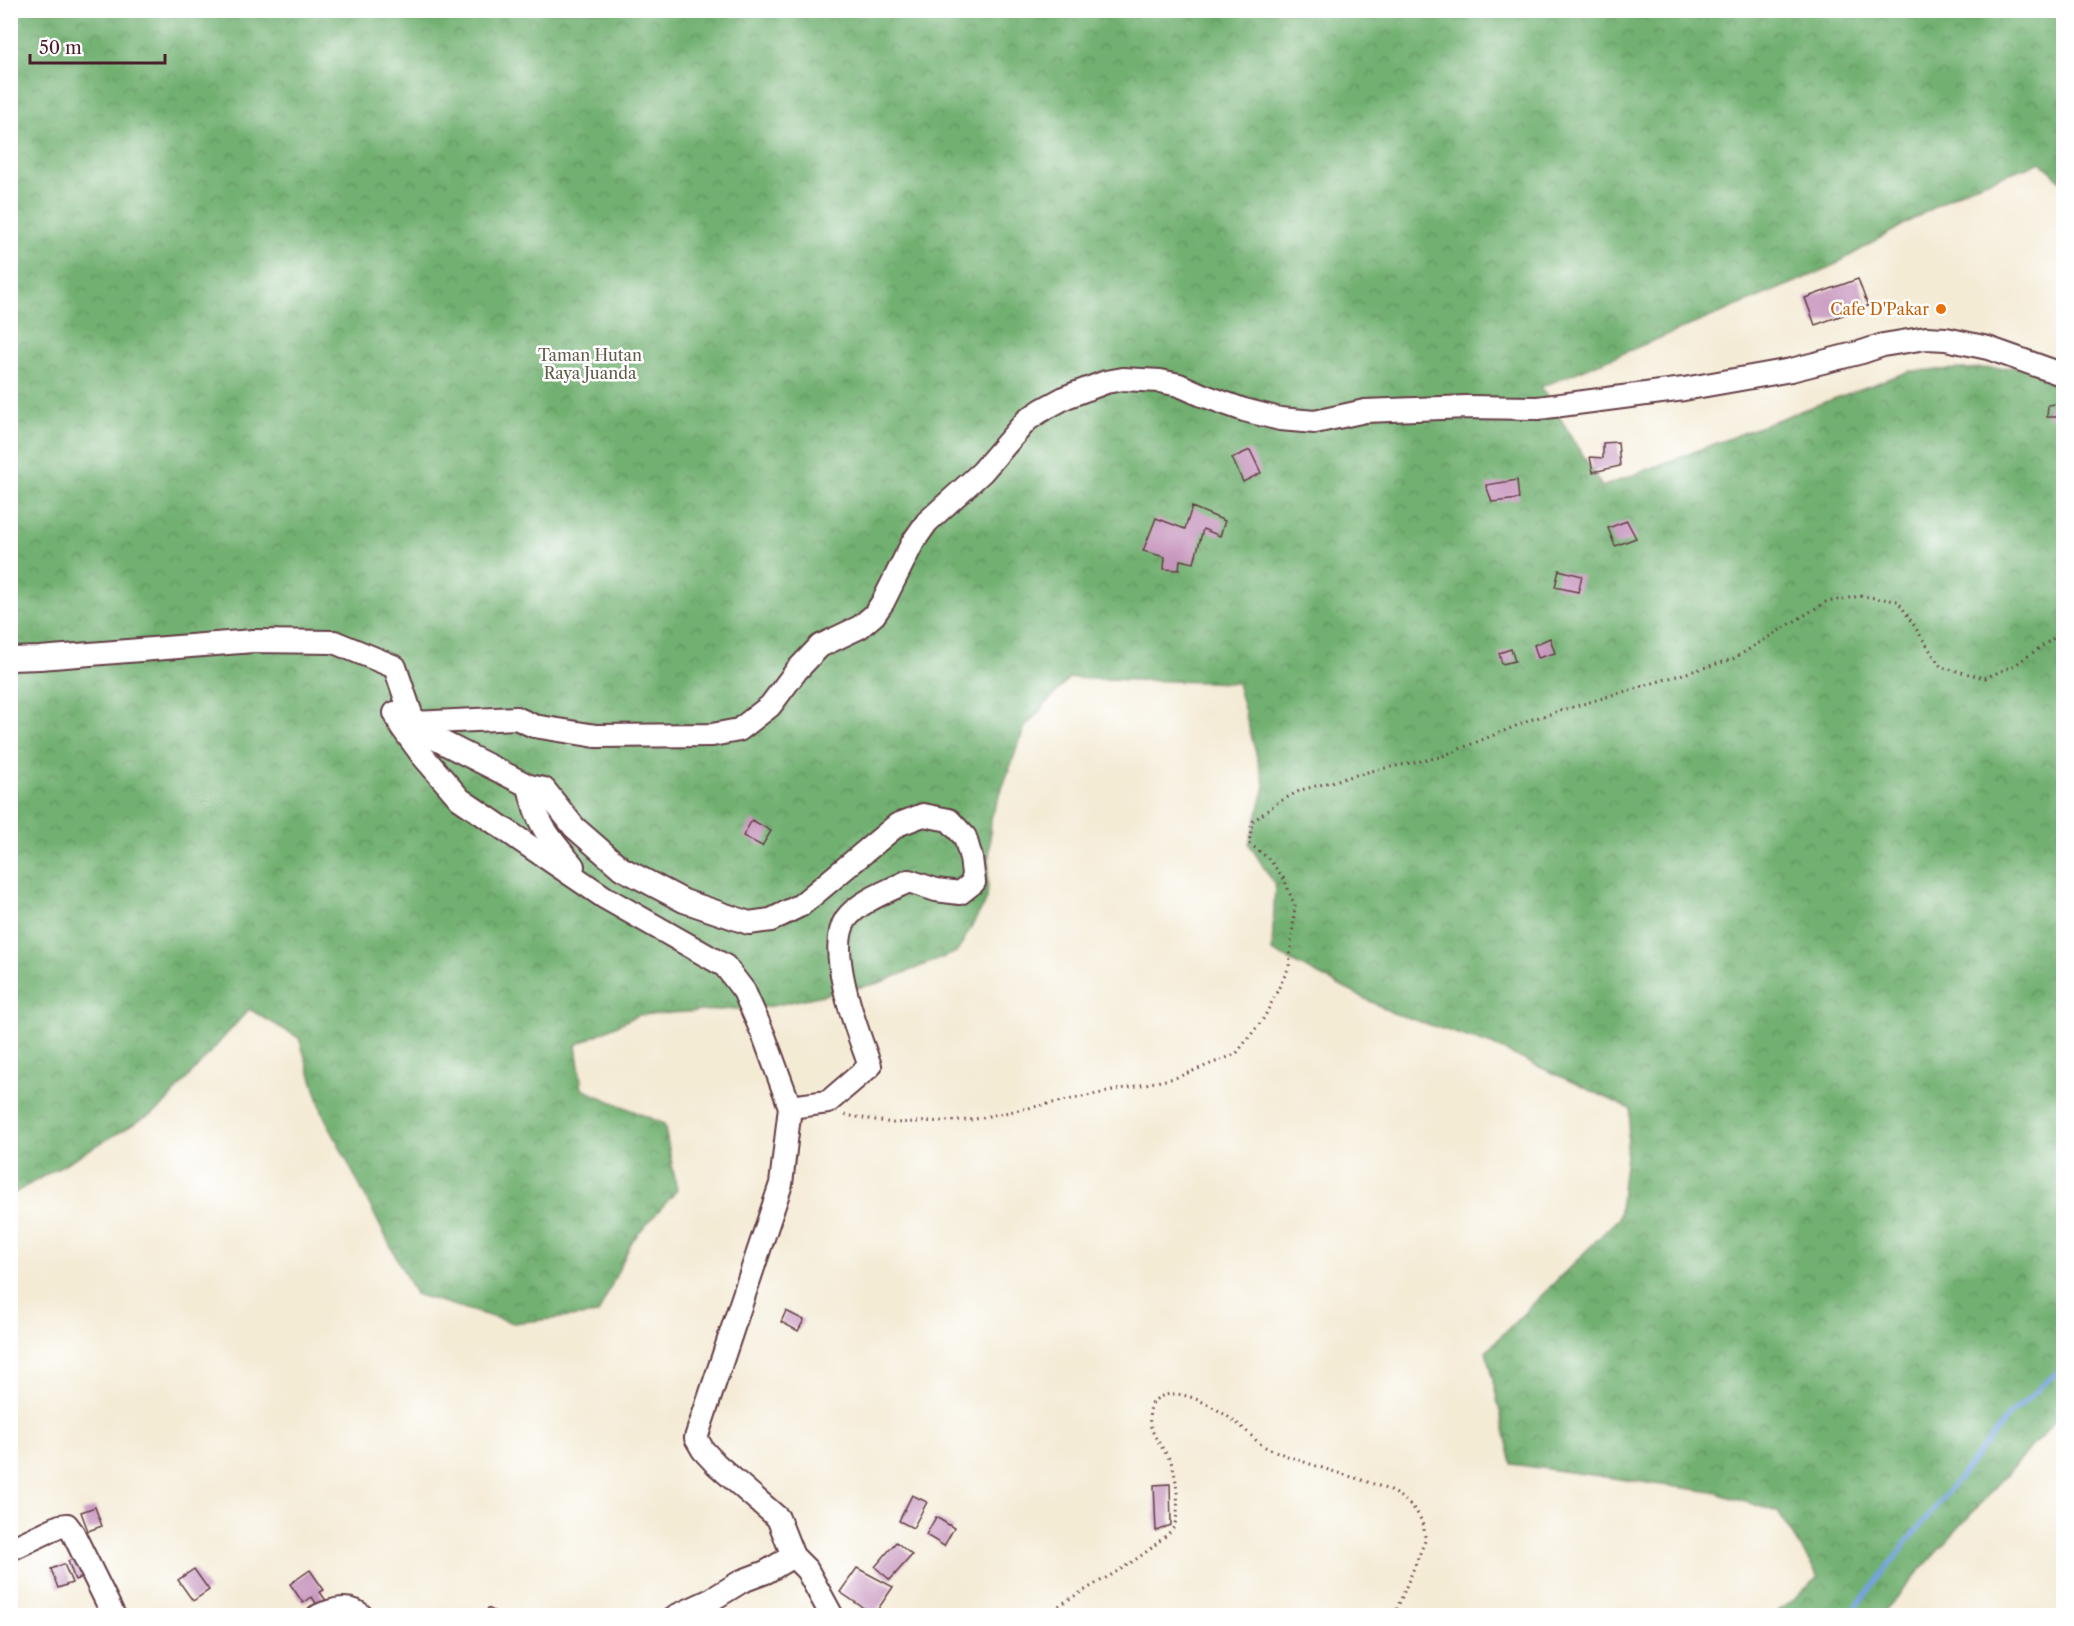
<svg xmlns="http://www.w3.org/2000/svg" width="2074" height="1626" viewBox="0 0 2074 1626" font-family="'Libre Caslon Text',serif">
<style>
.forest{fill:url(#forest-crowns);stroke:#5e684e;stroke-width:1.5}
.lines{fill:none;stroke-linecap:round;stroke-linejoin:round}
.stream{stroke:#75a3de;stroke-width:5}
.building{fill:#c592bb}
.minor-casing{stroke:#643e44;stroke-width:26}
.path{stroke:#643e44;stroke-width:3;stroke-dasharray:1.5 4.5;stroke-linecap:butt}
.minor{stroke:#fff;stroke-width:22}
.food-dot{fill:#e8710a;stroke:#fff;stroke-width:2}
.labels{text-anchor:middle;stroke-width:5;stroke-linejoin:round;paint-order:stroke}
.food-label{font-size:16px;fill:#c56008;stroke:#fff;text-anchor:end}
.park-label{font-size:16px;fill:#615c4a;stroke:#fff}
</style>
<defs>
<pattern id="forest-crowns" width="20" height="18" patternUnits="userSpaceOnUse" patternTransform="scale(1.5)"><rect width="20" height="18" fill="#71b071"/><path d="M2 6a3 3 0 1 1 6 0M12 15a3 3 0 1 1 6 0" fill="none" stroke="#5f8f5d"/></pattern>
</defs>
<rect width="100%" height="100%" fill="#fff"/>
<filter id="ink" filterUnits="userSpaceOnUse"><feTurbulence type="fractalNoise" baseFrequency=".0167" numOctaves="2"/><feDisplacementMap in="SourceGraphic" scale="12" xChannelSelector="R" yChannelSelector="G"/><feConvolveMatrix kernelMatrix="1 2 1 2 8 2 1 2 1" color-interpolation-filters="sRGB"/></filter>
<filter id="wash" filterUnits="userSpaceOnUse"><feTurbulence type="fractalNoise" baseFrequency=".008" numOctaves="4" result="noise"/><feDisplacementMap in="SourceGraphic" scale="24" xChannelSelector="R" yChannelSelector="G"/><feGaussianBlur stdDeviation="1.35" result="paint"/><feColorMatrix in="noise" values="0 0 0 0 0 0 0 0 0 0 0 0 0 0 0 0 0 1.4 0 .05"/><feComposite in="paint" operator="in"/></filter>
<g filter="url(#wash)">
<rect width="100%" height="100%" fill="#f4ebd5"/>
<path class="forest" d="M 11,11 L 2063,11 L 2063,183 L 2041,162 L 1965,189 L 1827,269 L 1541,387 L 1602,487 L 1803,410 L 1910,371 L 2043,366 L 2063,372 L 2063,1412 L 1880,1615 L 1774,1615 L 1819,1577 L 1778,1512 L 1713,1492 L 1512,1464 L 1486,1351 L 1619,1218 L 1631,1109 L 1492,1045 L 1393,1013 L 1272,951 L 1275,885 L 1249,844 L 1265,787 L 1237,683 L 1069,678 L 1025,727 L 991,818 L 987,899 L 957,952 L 879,983 L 767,1007 L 638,1015 L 576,1045 L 582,1089 L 664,1124 L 677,1190 L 632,1241 L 598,1314 L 513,1323 L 415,1294 L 323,1114 L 299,1038 L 249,1009 L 160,1109 L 11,1195 Z"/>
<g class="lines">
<path class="stream" d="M 1848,1616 L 2010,1414 L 2064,1366"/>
</g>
<g id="blocks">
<g class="building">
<path d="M 1858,279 L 1868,306 L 1815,325 L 1805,298 Z"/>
<path d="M 2064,403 L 2064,417 L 2047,417 L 2048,405 Z"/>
<path d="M 1618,442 L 1620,466 L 1593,472 L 1590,457 L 1603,458 L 1603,443 Z"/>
<path d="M 1250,450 L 1261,473 L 1243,482 L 1232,458 Z"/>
<path d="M 1517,480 L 1519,499 L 1492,502 L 1486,485 Z"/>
<path d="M 1192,507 L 1225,521 L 1220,536 L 1203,529 L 1194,563 L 1180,560 L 1179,570 L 1164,569 L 1165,557 L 1143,551 L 1156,518 L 1185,529 Z"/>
<path d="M 1627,521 L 1636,538 L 1615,546 L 1608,528 Z"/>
<path d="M 1559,570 L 1582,576 L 1578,592 L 1555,587 Z"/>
<path d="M 1550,638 L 1555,653 L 1538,658 L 1534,645 Z"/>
<path d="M 1511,649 L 1515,661 L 1502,664 L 1499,653 Z"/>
<path d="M 752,820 L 771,831 L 762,846 L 743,836 Z"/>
<path d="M 786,1311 L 804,1320 L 798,1331 L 781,1322 Z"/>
<path d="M 1170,1484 L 1171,1525 L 1156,1531 L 1154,1485 Z"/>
<path d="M 912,1495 L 927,1502 L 913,1528 L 899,1521 Z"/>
<path d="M 95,1507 L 102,1526 L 88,1531 L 81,1512 Z"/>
<path d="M 936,1517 L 954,1528 L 944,1546 L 926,1535 Z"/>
<path d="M 896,1542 L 912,1555 L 890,1580 L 875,1567 Z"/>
<path d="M 82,1556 L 89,1575 L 75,1580 L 68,1561 Z"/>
<path d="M 64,1564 L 72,1583 L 58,1588 L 51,1569 Z"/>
<path d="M 857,1568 L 893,1587 L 874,1615 L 840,1592 Z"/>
<path d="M 194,1569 L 209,1590 L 193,1601 L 178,1580 Z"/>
<path d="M 310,1570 L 324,1590 L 320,1592 L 329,1605 L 321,1611 L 312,1597 L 303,1603 L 290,1584 Z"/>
<path d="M 488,1608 L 503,1616 L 484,1616 Z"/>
</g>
</g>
</g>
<g filter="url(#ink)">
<use href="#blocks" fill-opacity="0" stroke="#643e44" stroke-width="1.5"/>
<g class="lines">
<defs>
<g id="minor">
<path d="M 10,659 L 40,658 L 253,641 L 334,642 L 395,667 L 414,723 L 516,718 L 534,726 L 596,736 L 712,735 L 739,730 L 770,706 L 797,670 L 820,646 L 860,627 L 874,615 L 883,602 L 913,542 L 927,522 L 982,472 L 1027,420 L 1042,410 L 1066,397 L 1106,382 L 1123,379 L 1160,381 L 1179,385 L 1202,395 L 1244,410 L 1280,419 L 1315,422 L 1365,411 L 1467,407 L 1538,408 L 1684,389 L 1791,370 L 1862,352 L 1883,345 L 1926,338 L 1946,339 L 1988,348 L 2064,375"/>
<path d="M 395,713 L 401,726 L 422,755 L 460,799 L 604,897 L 725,966 L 744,991 L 764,1036 L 790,1107 L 781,1184 L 696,1438 L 703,1450 L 716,1464 L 778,1518 L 793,1556 L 807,1570 L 832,1616"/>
<path d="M 414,723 L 424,733 L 529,786 C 537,825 548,836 573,866"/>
<path d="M 529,786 L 544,789 L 574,827 L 621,868 L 684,901 L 749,923 L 771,920 L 801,905 L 897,825 L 923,815 L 949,820 L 965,837 L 971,858 L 974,882 L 960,893 L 936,890 L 909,881 C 890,890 858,902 846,919 C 825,950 858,1033 870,1066 L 828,1102 L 790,1107"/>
<path d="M 13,1548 L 60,1526 L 67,1525 L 73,1533 L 114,1616"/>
<path d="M 318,1616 C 332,1610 350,1604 362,1616"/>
<path d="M 676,1616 L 711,1600 L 742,1581 L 766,1572 L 793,1556"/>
</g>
</defs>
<use href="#minor" class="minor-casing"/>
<g class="path">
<path d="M 845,1115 L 893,1123 L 970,1120 L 1175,1078 L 1236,1054 L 1264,1018 L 1289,967 L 1295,906 L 1284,879 L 1269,859 L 1249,843 L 1252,822 L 1277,803 L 1301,790 L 1371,771 L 1440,757 L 1533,719 L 1733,659 L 1826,602 L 1860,596 L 1898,601 L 1941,667 L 1985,678 L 2015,665 L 2064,631"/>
<path d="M 1044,1616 C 1080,1589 1123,1573 1157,1543 C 1162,1539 1170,1533 1173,1528 C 1181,1515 1177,1472 1170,1460 C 1159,1441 1142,1426 1153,1402 C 1175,1380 1218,1409 1238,1424 C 1249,1432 1258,1445 1270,1449 C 1291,1458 1313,1465 1335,1472 C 1371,1483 1426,1494 1425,1541 L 1394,1616"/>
</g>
<use href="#minor" class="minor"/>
</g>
</g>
<circle class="food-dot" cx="1941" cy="309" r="6"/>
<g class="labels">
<g class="food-label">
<text x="1929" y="315">Cafe D'Pakar</text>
</g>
<g class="park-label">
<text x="590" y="361">Taman Hutan<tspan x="590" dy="18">Raya Juanda</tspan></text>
</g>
</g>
<rect width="2074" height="1626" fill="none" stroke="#fff" stroke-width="36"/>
<path d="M30 54v9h135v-9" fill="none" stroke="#4a1f2b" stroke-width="3"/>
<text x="39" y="54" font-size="18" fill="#4a1f2b" stroke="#ffffff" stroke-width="4.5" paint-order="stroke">50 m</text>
</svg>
